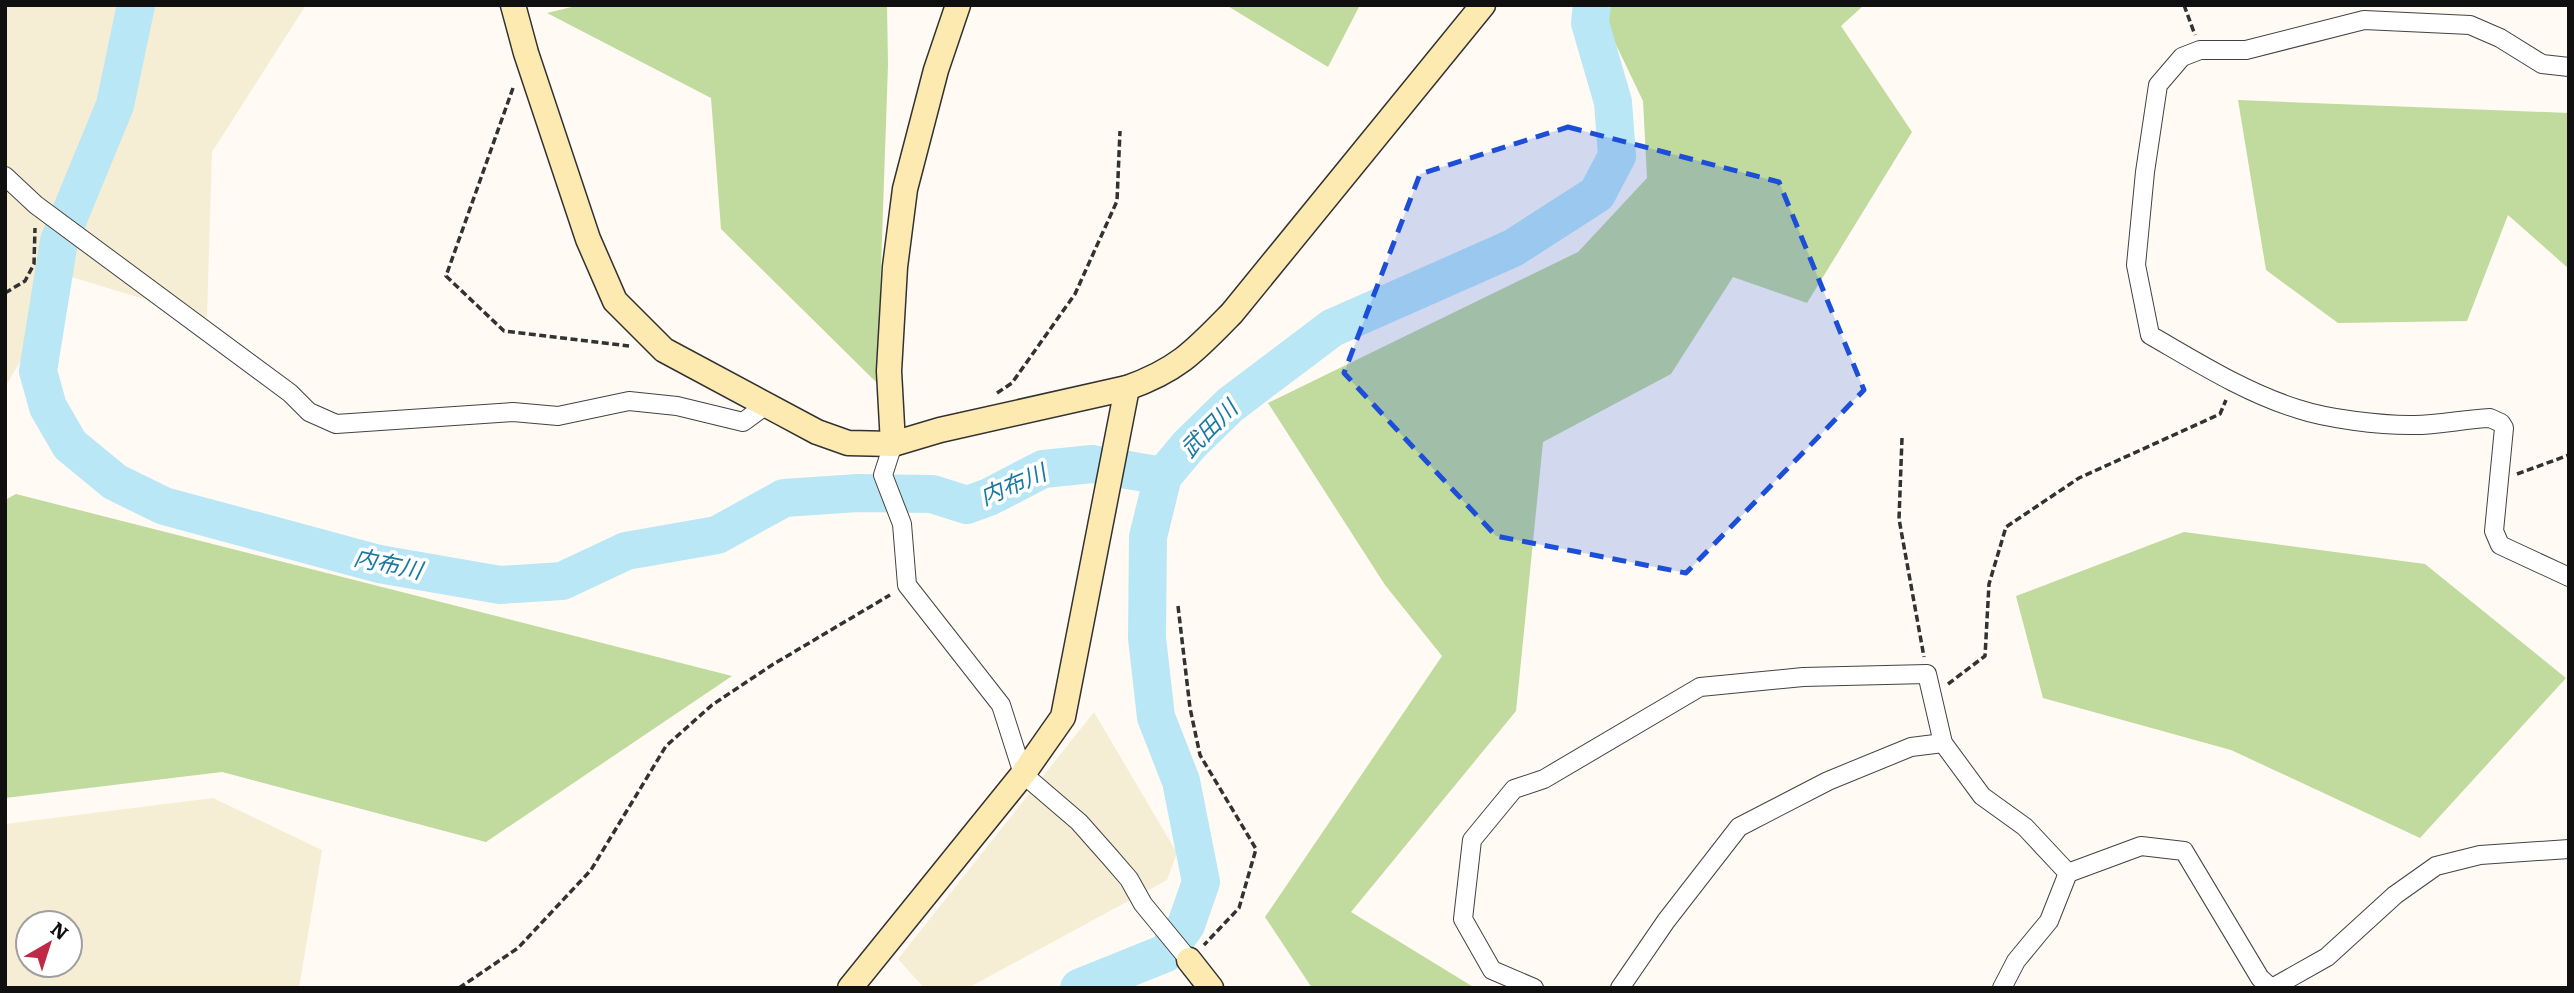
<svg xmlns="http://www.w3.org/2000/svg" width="2574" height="993" viewBox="0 0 2574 993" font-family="Literata,'Noto Sans JP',serif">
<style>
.farmland{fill:#f5eed4;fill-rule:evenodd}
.forest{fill:#c1da9d}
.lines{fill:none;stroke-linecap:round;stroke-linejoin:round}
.river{stroke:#b9e7f6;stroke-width:38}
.street-casing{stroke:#434343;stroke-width:20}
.secondary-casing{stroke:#323232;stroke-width:27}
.path{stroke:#323232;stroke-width:3.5;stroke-dasharray:7 3.5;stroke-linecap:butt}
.street{stroke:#fff;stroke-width:18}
.secondary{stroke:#fdeab1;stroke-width:24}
.marked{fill:#1d4ed8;fill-opacity:0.2;stroke:#1d4ed8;stroke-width:5;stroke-dasharray:14 9;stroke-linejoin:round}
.labels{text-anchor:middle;stroke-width:7;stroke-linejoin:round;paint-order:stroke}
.water-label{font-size:23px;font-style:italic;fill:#1a79a2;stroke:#fff}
</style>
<rect width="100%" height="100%" fill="#fffbf4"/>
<g class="farmland">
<path d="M 5,5 L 306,5 L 212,152 L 207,318 L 71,277 L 5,387 Z"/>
<path d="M 1094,712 L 1177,853 L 1167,880 L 968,988 L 924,988 L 898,959 Z"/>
<path d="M 213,798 L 322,850 L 299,988 L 5,988 L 5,824 ZM 28,923 L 70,923 L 70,965 L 28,965 Z"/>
</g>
<g class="forest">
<path d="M 580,5 L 887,5 L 888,65 L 877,383 L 721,229 L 711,98 L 547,13 Z"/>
<path d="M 1226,5 L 1360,5 L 1328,67 Z"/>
<path d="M 1597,5 L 1864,5 L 1841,26 L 1912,132 L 1807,303 L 1733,277 L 1671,374 L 1543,442 L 1516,711 L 1351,912 L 1475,988 L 1312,988 L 1265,917 L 1442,656 L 1385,585 L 1268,403 L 1578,252 L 1647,178 L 1643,101 Z"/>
<path d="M 2238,100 L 2569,113 L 2569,269 L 2508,215 L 2467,321 L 2338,323 L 2266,270 Z"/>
<path d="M 16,494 L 732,676 L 486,842 L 222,772 L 5,798 L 5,500 Z"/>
<path d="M 2184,532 L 2425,564 L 2566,678 L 2420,838 L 2231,750 L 2043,698 L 2016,596 Z"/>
</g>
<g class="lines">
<g class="river">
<path d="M 136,5 L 115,105 L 59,241 L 38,371 L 48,407 L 70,445 L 115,482 L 164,506 L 379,564 L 500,585 L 562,581 L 626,551 L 717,535 L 784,498 L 858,493 L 932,494 L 967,505 L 989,497 L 1043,469 L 1092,464 L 1163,476"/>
<path d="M 1079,988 L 1166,953 L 1186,925 L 1201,882 L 1181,781 L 1156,717 L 1147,638 L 1148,537 L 1163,476 L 1189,445 L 1230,405 L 1332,328 L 1513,248 L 1597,194 L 1617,156 L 1613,102 L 1590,23 L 1592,5"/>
</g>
<defs>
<g id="street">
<path d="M 2569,67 L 2542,64 L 2500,38 L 2470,25 L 2364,20 L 2246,50 L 2200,50 L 2182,57 L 2158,85 L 2145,172 L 2136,265 L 2150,335 C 2197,362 2246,393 2298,409 C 2328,419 2379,425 2410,425 C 2436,426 2463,419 2490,418 L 2501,423 L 2504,428 L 2494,531 L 2500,545 L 2569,577"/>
<path d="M 5,176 L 36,205 L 290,393 L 309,412 L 336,424 L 513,412 L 558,416 L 629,401 L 677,406 L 743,422 L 766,405"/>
<path d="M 893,444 L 883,475 L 902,524 L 907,585 L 1001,705 L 1023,774 L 1079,822 L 1110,857 L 1129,879 L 1143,904 L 1189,960"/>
<path d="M 1534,988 L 1492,970 L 1463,919 L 1472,840 L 1514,789 L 1544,779 L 1700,687 L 1803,677 L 1927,674 L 1943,743 L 1982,796 L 2025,827 L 2068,873"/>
<path d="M 1620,988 L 1666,921 L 1739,827 L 1828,781 L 1911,747 L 1943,743"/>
<path d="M 2002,988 L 2016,961 L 2049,921 L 2068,873 L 2141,846 L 2184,851 L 2260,978 L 2271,988"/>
<path d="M 2272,988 L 2327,957 L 2395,895 L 2436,866 L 2480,855 L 2569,849"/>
</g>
<g id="secondary">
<path d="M 513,5 L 526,53 L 588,239 L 615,301 L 664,350 L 817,432 L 848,443 L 893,444 L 940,430 L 1127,388 C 1178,370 1195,351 1232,313 L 1483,5"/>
<path d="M 893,444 L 889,371 L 895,267 L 905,189 L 936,70 L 958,5"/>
<path d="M 1189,960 L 1211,988"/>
<path d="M 850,988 L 1023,774 L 1063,717 L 1127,388"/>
</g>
</defs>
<use href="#street" class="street-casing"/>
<use href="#secondary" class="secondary-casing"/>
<g class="path">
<path d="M 2184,5 L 2195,35"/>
<path d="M 513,88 L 446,276 L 504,331 L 629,346"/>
<path d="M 5,293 L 25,281 L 34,264 L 35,228"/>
<path d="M 997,393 L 1012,383 L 1075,294 L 1117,201 L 1120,131"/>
<path d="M 1902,438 L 1899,519 L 1924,657"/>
<path d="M 2517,474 L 2569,455"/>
<path d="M 1178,606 L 1190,708 L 1200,755 L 1256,849 L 1239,908 L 1204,945"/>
<path d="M 1948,684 L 1985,656 L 1989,584 L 2006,527 L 2079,478 L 2220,414 L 2226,400"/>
<path d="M 459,988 L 518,948 L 591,870 L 666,746 L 712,705 L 772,665 L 890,595"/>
</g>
<use href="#street" class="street"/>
<use href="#secondary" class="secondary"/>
</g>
<path class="marked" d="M 1568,127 L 1779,182 L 1864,390 L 1686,573 L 1496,536 L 1344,373 L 1420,174 Z"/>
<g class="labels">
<g class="water-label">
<text transform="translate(1209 429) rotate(-45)" y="8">武田川</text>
<text transform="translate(1013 485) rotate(-23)" y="8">内布川</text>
<text transform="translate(388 564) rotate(12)" y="8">内布川</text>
</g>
</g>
<rect width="2574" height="993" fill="none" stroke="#101010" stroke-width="14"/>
<g transform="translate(49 944) rotate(39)"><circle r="33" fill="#ffffff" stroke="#9f9f9f" stroke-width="2"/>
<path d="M0-5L12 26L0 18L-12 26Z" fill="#c02945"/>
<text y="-10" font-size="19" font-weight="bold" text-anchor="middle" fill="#101010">N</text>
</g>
</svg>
